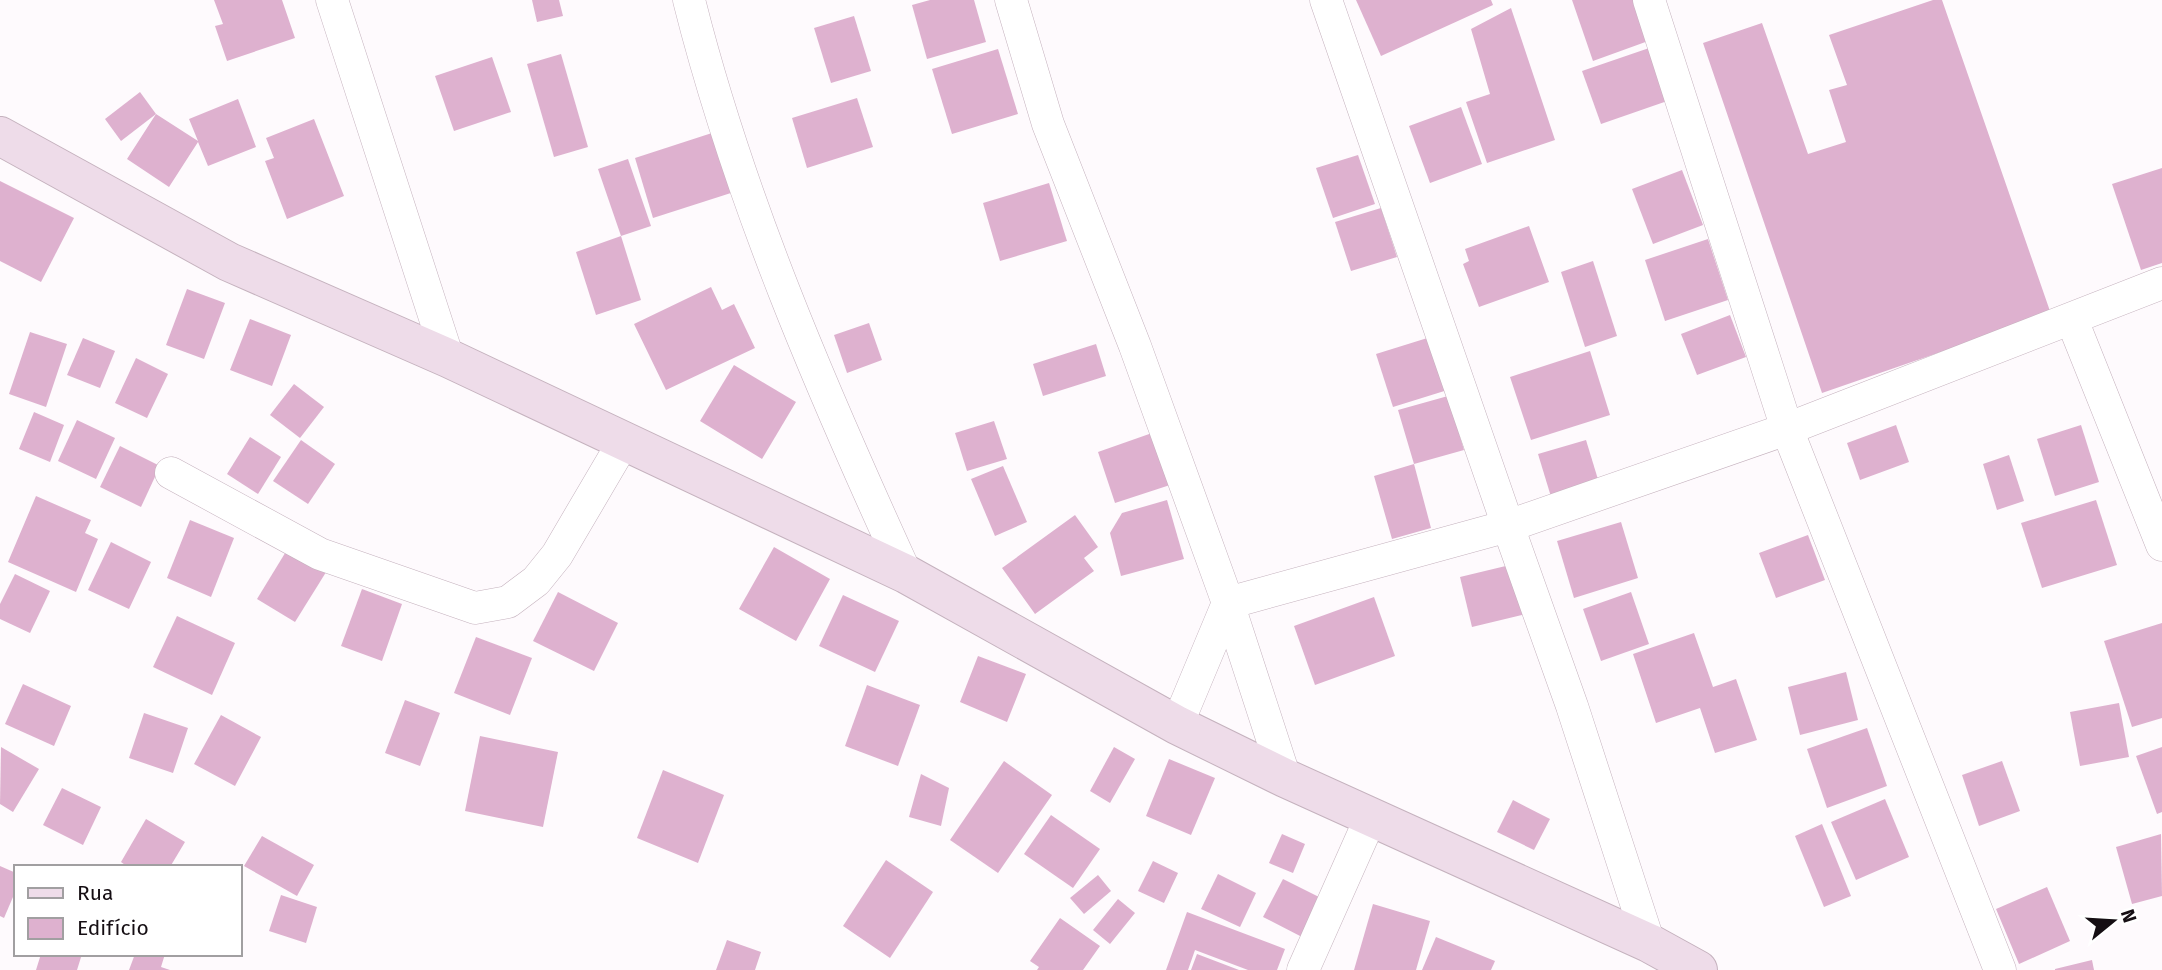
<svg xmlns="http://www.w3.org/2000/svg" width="2162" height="970" viewBox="0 0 2162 970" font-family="'Fira Sans',sans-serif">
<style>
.building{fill:#deb1cf}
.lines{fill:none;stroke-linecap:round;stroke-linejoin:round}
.street-casing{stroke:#c5b2be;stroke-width:33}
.secondary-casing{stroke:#c5b2be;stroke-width:40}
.street{stroke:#fff;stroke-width:32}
.secondary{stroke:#eedce9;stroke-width:38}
</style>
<rect width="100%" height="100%" fill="#fefafd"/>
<g class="building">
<path d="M 214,0 L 282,0 L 295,38 L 227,61 L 215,26 L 223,24 Z"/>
<path d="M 532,0 L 559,0 L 563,16 L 537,22 Z"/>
<path d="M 930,0 L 974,0 L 986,42 L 927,59 L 912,5 Z"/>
<path d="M 1356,0 L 1491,0 L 1493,5 L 1381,56 Z"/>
<path d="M 1572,0 L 1637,0 L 1651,40 L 1593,61 Z"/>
<path d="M 1933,0 L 1942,0 L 2051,314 L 1822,393 L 1703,43 L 1762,23 L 1808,154 L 1846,142 L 1829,90 L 1847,85 L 1829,35 Z"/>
<path d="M 1511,8 L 1555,140 L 1487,163 L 1466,102 L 1490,94 L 1471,29 Z"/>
<path d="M 854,16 L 871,71 L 831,83 L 814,28 Z"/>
<path d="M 1655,46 L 1673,99 L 1601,124 L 1582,71 Z"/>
<path d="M 998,49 L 1018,114 L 952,134 L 932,69 Z"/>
<path d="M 561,54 L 588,147 L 554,157 L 527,64 Z"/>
<path d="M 492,57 L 511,112 L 454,131 L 435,76 Z"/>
<path d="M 140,92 L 156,114 L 121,141 L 105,119 Z"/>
<path d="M 857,98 L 873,147 L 807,168 L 792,118 Z"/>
<path d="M 238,99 L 256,147 L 208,166 L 198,142 L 169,187 L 127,159 L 156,114 L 198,141 L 189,119 Z"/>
<path d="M 1461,107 L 1482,164 L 1430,183 L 1409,126 Z"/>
<path d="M 314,119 L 344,196 L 287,219 L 265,161 L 274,158 L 266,138 Z"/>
<path d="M 715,132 L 734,192 L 653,218 L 635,158 Z"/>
<path d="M 1358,155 L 1375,204 L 1333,218 L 1316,168 Z"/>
<path d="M 628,159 L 651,226 L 621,236 L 598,169 Z"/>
<path d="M 2162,168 L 2162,263 L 2141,270 L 2112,184 Z"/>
<path d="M 1682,170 L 1703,225 L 1653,244 L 1632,189 Z"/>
<path d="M 0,181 L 74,218 L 41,282 L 0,261 Z"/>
<path d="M 1049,183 L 1067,241 L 1000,261 L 983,203 Z"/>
<path d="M 1381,208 L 1397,257 L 1351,271 L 1335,222 Z"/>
<path d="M 1529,226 L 1549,282 L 1479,307 L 1463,264 L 1469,261 L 1465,249 Z"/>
<path d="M 621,236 L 641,300 L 596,315 L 576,252 Z"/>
<path d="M 1708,239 L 1728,300 L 1665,321 L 1645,260 Z"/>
<path d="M 1593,261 L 1617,336 L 1585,347 L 1561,272 Z"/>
<path d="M 711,287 L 722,310 L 734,304 L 755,348 L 666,390 L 634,324 Z"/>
<path d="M 187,289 L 225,303 L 204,359 L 166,345 Z"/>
<path d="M 1730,315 L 1746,357 L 1697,375 L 1681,334 Z"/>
<path d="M 250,319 L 291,335 L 272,386 L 230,370 Z"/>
<path d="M 869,323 L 882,360 L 847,373 L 834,335 Z"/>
<path d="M 30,332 L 67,344 L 46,407 L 9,394 Z"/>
<path d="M 1437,335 L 1454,388 L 1393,407 L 1376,354 Z"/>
<path d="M 83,338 L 115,351 L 100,388 L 67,375 Z"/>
<path d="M 1096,344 L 1106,376 L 1043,396 L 1033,364 Z"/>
<path d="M 1590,351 L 1610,415 L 1531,440 L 1510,377 Z"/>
<path d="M 136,358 L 168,374 L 147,418 L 115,403 Z"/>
<path d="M 734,365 L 796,402 L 762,459 L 700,421 Z"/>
<path d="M 294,384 L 324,407 L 300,438 L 270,415 Z"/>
<path d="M 1448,396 L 1464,450 L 1414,464 L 1431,528 L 1392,539 L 1374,476 L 1414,464 L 1398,410 Z"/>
<path d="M 34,412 L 64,425 L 50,462 L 19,449 Z"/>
<path d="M 77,420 L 115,438 L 96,479 L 58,461 Z"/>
<path d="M 994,421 L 1007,459 L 967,471 L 955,433 Z"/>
<path d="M 1896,425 L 1909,462 L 1860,480 L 1847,443 Z"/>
<path d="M 2081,425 L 2099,482 L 2055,496 L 2037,439 Z"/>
<path d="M 1152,433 L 1170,485 L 1115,503 L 1098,452 Z"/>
<path d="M 250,437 L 281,457 L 258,494 L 227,474 Z"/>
<path d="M 301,440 L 335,464 L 308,504 L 273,481 Z"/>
<path d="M 1586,440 L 1600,486 L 1552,500 L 1538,454 Z"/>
<path d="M 120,446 L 160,466 L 141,507 L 100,487 Z"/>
<path d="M 2009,455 L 2024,501 L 1997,510 L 1983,464 Z"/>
<path d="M 1003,466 L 1027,522 L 995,536 L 971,479 Z"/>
<path d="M 36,496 L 91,520 L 85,533 L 98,539 L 76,592 L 8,562 Z"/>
<path d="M 1167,500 L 1184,559 L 1121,576 L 1110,533 L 1122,513 Z"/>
<path d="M 2096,500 L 2117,565 L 2042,588 L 2021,523 Z"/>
<path d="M 1075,515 L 1098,547 L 1084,558 L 1094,571 L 1035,614 L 1002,568 Z"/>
<path d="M 190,520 L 234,538 L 211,597 L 167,578 Z"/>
<path d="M 1621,522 L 1638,578 L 1574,598 L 1557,541 Z"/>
<path d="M 1808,535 L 1825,580 L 1776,598 L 1759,553 Z"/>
<path d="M 111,542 L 151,562 L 129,609 L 88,590 Z"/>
<path d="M 290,545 L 328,569 L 295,622 L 257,599 Z"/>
<path d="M 774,547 L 830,579 L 796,641 L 739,609 Z"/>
<path d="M 1514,564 L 1526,614 L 1472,627 L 1460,577 Z"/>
<path d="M 15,574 L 50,591 L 30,633 L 0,619 L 0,604 Z"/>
<path d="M 362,589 L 402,604 L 382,661 L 341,646 Z"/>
<path d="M 558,592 L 618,623 L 594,671 L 533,641 Z"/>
<path d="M 1631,592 L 1649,644 L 1601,661 L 1583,609 Z"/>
<path d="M 843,595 L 899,621 L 875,672 L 819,646 Z"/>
<path d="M 1374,597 L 1395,656 L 1315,685 L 1294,626 Z"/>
<path d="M 177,616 L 235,643 L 212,695 L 153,667 Z"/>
<path d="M 2162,623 L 2162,718 L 2132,727 L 2104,641 Z"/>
<path d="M 1694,633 L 1713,687 L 1736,679 L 1757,740 L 1715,753 L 1700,708 L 1656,723 L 1633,654 Z"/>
<path d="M 476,637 L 532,658 L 510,715 L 454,693 Z"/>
<path d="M 978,656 L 1026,674 L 1007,722 L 960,702 Z"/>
<path d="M 1846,672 L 1858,720 L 1800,735 L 1788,687 Z"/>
<path d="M 23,684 L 71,706 L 54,746 L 5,724 Z"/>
<path d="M 867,685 L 920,705 L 898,766 L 845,746 Z"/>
<path d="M 405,700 L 440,713 L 420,766 L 385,753 Z"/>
<path d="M 2119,703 L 2129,757 L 2080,766 L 2070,712 Z"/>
<path d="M 144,713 L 188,728 L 173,773 L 129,758 Z"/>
<path d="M 221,715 L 261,737 L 235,786 L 194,764 Z"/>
<path d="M 1867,728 L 1887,786 L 1827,808 L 1807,749 Z"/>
<path d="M 480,736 L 558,752 L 543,827 L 465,811 Z"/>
<path d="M 1,747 L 39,769 L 13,812 L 0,804 Z"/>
<path d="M 1114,747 L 1135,759 L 1110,803 L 1090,791 Z"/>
<path d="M 2162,747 L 2162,812 L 2157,814 L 2136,756 Z"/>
<path d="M 1169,759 L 1215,778 L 1191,835 L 1146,816 Z"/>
<path d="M 1004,761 L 1052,795 L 998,873 L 950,840 Z"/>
<path d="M 2002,761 L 2020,811 L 1979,826 L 1962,775 Z"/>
<path d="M 663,770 L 724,795 L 698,863 L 637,838 Z"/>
<path d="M 921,774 L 949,788 L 941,826 L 909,817 Z"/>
<path d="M 62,788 L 101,807 L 83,845 L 43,825 Z"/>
<path d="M 1885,799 L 1909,857 L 1856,880 L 1831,822 Z"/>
<path d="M 1513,800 L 1550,819 L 1534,850 L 1497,832 Z"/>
<path d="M 1051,815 L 1100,849 L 1073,888 L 1024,854 Z"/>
<path d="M 146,819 L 185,842 L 170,867 L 128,867 L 121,862 Z"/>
<path d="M 1822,824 L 1851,896 L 1824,907 L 1795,836 Z"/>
<path d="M 1282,834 L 1305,844 L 1293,873 L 1269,863 Z"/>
<path d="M 2161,834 L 2162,896 L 2132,904 L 2116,847 Z"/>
<path d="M 262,836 L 314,865 L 297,896 L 244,866 Z"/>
<path d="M 886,860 L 933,892 L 890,958 L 843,926 Z"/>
<path d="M 1153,861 L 1178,873 L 1164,903 L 1138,891 Z"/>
<path d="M 0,866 L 16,873 L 16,890 L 4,918 L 0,916 Z"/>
<path d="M 1218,874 L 1256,893 L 1240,927 L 1201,909 Z"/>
<path d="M 1098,875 L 1111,891 L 1084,914 L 1070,898 Z"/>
<path d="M 1283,879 L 1321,898 L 1302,937 L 1263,917 Z"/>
<path d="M 2047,887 L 2070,941 L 2019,964 L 1996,909 Z"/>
<path d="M 281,895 L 317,907 L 306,943 L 269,931 Z"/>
<path d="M 1118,899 L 1135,913 L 1110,944 L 1093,930 Z"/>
<path d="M 1373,904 L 1430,921 L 1416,970 L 1354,970 Z"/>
<path d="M 1187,912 L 1285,949 L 1277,970 L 1248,970 L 1195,950 L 1188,970 L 1166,970 Z"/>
<path d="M 1060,918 L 1100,946 L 1083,970 L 1037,970 L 1039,967 L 1030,961 Z"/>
<path d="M 1436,937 L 1495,961 L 1491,970 L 1422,970 Z"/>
<path d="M 727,940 L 761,952 L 755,970 L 716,970 Z"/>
<path d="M 41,954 L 82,954 L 77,970 L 36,970 Z"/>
<path d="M 135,954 L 165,954 L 161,967 L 170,970 L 129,970 Z"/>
<path d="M 1197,954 L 1239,970 L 1191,970 Z"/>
<path d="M 2092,960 L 2094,970 L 2055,970 L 2055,969 Z"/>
</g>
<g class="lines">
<defs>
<g id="street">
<path d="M 332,0 L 448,358"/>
<path d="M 689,0 C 739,199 821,388 906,574"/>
<path d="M 1011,0 L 1048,124 L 1135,346 L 1228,603 L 1285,778"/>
<path d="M 1326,0 L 1508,526 L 1787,429 L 2000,970"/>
<path d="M 1649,0 L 1787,429 L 2162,283"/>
<path d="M 2072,320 L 2162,545"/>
<path d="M 171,473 L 320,554 L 475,608 L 508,602 L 536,581 L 557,555 L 624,441"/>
<path d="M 1177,725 L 1228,603 L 1508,526 L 1572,706 L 1649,943"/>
<path d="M 1303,970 L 1371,817"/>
</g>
<path id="secondary" d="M 0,136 L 229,262 L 448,358 L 906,574 L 1177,725 L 1285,778 L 1649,943 L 1698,970"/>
</defs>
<use href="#street" class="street-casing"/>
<use href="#secondary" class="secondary-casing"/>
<use href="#street" class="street"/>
<use href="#secondary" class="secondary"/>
</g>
<rect x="14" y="865" width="228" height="91" fill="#ffffff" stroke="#a19fa1" stroke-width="2"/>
<rect x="28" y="888" width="35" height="10" fill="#eedce9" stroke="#a19fa1" stroke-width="2"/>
<text x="77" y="900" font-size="21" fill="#150e13">Rua</text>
<rect x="28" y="918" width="35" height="21" fill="#deb1cf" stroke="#a19fa1" stroke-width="2"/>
<text x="77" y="935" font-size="21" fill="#150e13">Edifício</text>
<g transform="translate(2113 921) rotate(72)" stroke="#ffffff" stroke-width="5" paint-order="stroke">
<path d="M0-5L12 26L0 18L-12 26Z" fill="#150e13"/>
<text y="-10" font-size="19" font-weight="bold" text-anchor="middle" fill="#150e13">N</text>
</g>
</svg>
